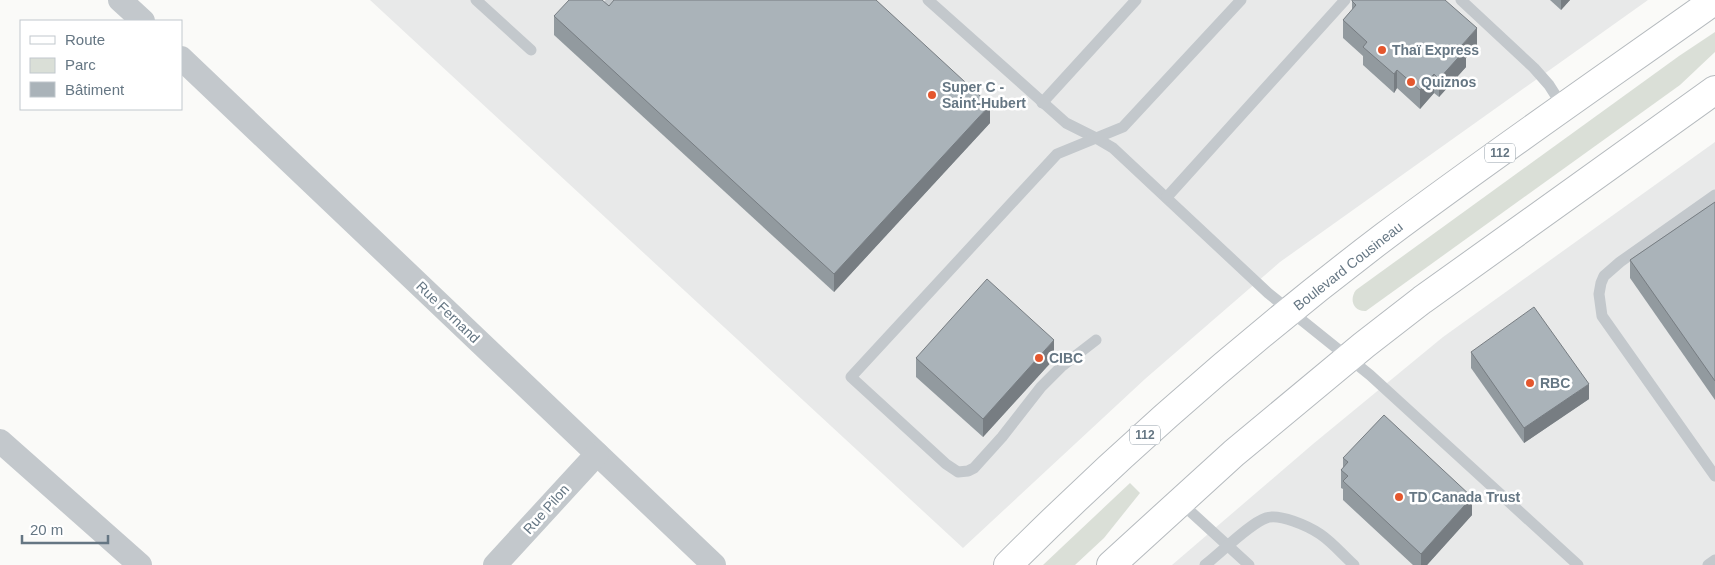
<svg xmlns="http://www.w3.org/2000/svg" width="1715" height="565" viewBox="0 0 1715 565" font-family="Arial,sans-serif">
<style>
.built{fill:#e8e9e9}
.green{fill:#dadfd7}
.lines{fill:none;stroke-linecap:round;stroke-linejoin:round}
.primary-casing{stroke:#b5babe;stroke-width:30}
.lane{stroke:#c3c8cc;stroke-width:11}
.street{stroke:#c3c8cc;stroke-width:24}
.primary{stroke:#fff;stroke-width:28}
.wall{fill:#929a9f}
.shaded-wall{fill:#777d82}
.building{fill:#aab3b9;stroke:#777d82}
.poi-dot{fill:#e4572e;stroke:#fff;stroke-width:2}
.labels{text-anchor:middle;stroke-width:5;stroke-linejoin:round;paint-order:stroke}
.shield{fill:#fff;stroke:#939fa8;stroke-width:1}
.shield-label{font-size:12px;font-weight:bold;fill:#657683}
.poi-label{font-size:14px;font-weight:bold;fill:#657683;stroke:#fff;text-anchor:start}
.street-label{font-size:14px;fill:#657683;stroke:#fff}
</style>
<rect width="100%" height="100%" fill="#fafaf8"/>
<g class="built">
<path d="M 370,0 L 1648,0 L 1280,262 L 1145,379 L 963,548 Z"/>
<path d="M 1715,142 L 1715,565 L 1172,565 L 1313,444 L 1443,337 Z"/>
</g>
<g class="green">
<path d="M 1715,32 L 1715,52 L 1680,85 L 1366,311 C 1353,312 1349,299 1356,290 L 1679,56 Z"/>
<path d="M 1130,483 L 1140,493 L 1104,538 L 1075,565 L 1043,565 Z"/>
</g>
<g class="lines">
<defs>
<g id="primary">
<path d="M 1008,565 C 1126,447 1252,337 1385,236 C 1493,155 1605,78 1715,0"/>
<path d="M 1111,565 L 1234,453 L 1364,345 L 1422,300 L 1715,90"/>
</g>
</defs>
<use href="#primary" class="primary-casing"/>
<g class="lane">
<path d="M 476,0 L 531,50"/>
<path d="M 928,0 L 1066,123 L 1096,138 L 1113,148 L 1268,293 L 1370,375 L 1578,565"/>
<path d="M 1461,0 L 1534,68 L 1549,85 L 1563,107"/>
<path d="M 599,16 L 613,0"/>
<path d="M 1042,103 L 1136,0"/>
<path d="M 1715,195 L 1620,262 L 1604,276 L 1601,283 L 1599,294 L 1602,316 L 1715,476"/>
<path d="M 1167,197 L 1345,0"/>
<path d="M 1096,340 L 1061,367 L 1041,387 L 1002,437 L 974,468 L 968,471 L 958,472 L 946,464 L 851,377 L 1057,154 L 1123,127 L 1241,0"/>
<path d="M 1180,502 L 1249,565"/>
<path d="M 1205,565 C 1221,553 1249,524 1266,518 C 1279,513 1308,526 1320,534 C 1332,542 1343,555 1354,565"/>
<path d="M 1708,565 L 1715,560"/>
</g>
<g class="street">
<path d="M 120,0 L 143,21"/>
<path d="M 181,58 L 714,565"/>
<path d="M 0,441 L 140,565"/>
<path d="M 495,565 L 597,454"/>
</g>
<use href="#primary" class="primary"/>
</g>
<g class="wall">
<path d="M 1550,0 L 1570,0 L 1561,10 Z"/>
<path d="M 1352,1 L 1477,47 L 1466,58 L 1466,67 L 1439,97 L 1434,93 L 1420,109 L 1397,88 L 1394,93 L 1363,65 L 1363,56 L 1343,38 L 1343,20 L 1352,10 Z"/>
<path d="M 609,6 L 990,123 L 834,292 L 554,35 L 554,16 Z"/>
<path d="M 1715,202 L 1715,400 L 1630,278 L 1630,260 Z"/>
<path d="M 1471,352 L 1589,399 L 1524,443 L 1471,368 Z"/>
<path d="M 916,358 L 1054,359 L 983,437 L 916,377 Z"/>
<path d="M 1343,458 L 1472,515 L 1427,565 L 1413,565 L 1343,500 L 1343,489 L 1341,488 L 1341,470 L 1343,468 Z"/>
</g>
<g class="shaded-wall">
<path d="M 1561,0 L 1570,0 L 1561,10 Z"/>
<path d="M 1477,28 L 1477,47 L 1466,58 L 1466,67 L 1439,97 L 1439,79 L 1462,45 Z"/>
<path d="M 1397,70 L 1397,88 L 1394,93 L 1394,74 Z"/>
<path d="M 1434,74 L 1434,93 L 1420,109 L 1420,90 Z"/>
<path d="M 990,105 L 990,123 L 834,292 L 834,274 Z"/>
<path d="M 1054,340 L 1054,359 L 983,437 L 983,419 Z"/>
<path d="M 1589,384 L 1589,399 L 1524,443 L 1524,428 Z"/>
<path d="M 1472,497 L 1472,515 L 1427,565 L 1421,565 L 1421,554 Z"/>
</g>
<g class="building">
<path d="M 569,0 L 602,0 L 609,6 L 614,0 L 876,0 L 990,105 L 834,274 L 554,16 Z"/>
<path d="M 1352,0 L 1445,0 L 1477,28 L 1462,45 L 1466,49 L 1439,79 L 1434,74 L 1420,90 L 1397,70 L 1394,74 L 1363,47 L 1367,42 L 1343,20 L 1356,5 L 1352,1 Z"/>
<path d="M 1715,202 L 1715,381 L 1630,260 Z"/>
<path d="M 987,279 L 1054,340 L 983,419 L 916,358 Z"/>
<path d="M 1534,307 L 1589,384 L 1524,428 L 1471,352 Z"/>
<path d="M 1384,415 L 1472,497 L 1421,554 L 1343,481 L 1348,476 L 1341,470 L 1348,462 L 1343,458 Z"/>
</g>
<g class="poi-dot">
<circle cx="1382" cy="50" r="5"/>
<circle cx="1411" cy="82" r="5"/>
<circle cx="932" cy="95" r="5"/>
<circle cx="1039" cy="358" r="5"/>
<circle cx="1530" cy="383" r="5"/>
<circle cx="1399" cy="497" r="5"/>
</g>
<g class="labels">
<g class="shield">
<rect x="1485" y="143.5" width="30" height="19" rx="4"/>
<rect x="1130" y="425.5" width="30" height="19" rx="4"/>
</g>
<g class="shield-label">
<text x="1500" y="157">112</text>
<text x="1145" y="439">112</text>
</g>
<g class="poi-label">
<text x="1392" y="55">Thaï Express</text>
<text x="1421" y="87">Quiznos</text>
<text x="942" y="92">Super C -<tspan x="942" dy="16">Saint-Hubert</tspan></text>
<text x="1049" y="363">CIBC</text>
<text x="1540" y="388">RBC</text>
<text x="1409" y="502">TD Canada Trust</text>
</g>
<g class="street-label">
<text transform="translate(1348 266) rotate(-38)" y="5">Boulevard Cousineau</text>
<text transform="translate(448 312) rotate(44)" y="5">Rue Fernand</text>
<text transform="translate(546 509) rotate(-48)" y="5">Rue Pilon</text>
</g>
</g>
<rect x="20" y="20" width="162" height="90" fill="#ffffff" stroke="#c1c8cd"/>
<rect x="30" y="36" width="25" height="8" fill="#ffffff" stroke="#c1c8cd"/>
<text x="65" y="45" font-size="15" fill="#657683">Route</text>
<rect x="30" y="58" width="25" height="15" fill="#dadfd7" stroke="#c1c8cd"/>
<text x="65" y="70" font-size="15" fill="#657683">Parc</text>
<rect x="30" y="82" width="25" height="15" fill="#aab3b9" stroke="#c1c8cd"/>
<text x="65" y="95" font-size="15" fill="#657683">Bâtiment</text>
<path d="M22 535v8h86v-8" fill="none" stroke="#657683" stroke-width="2.5"/>
<text x="30" y="535" font-size="15" fill="#657683" stroke="#ffffff" stroke-width="4" paint-order="stroke">20 m</text>
</svg>
